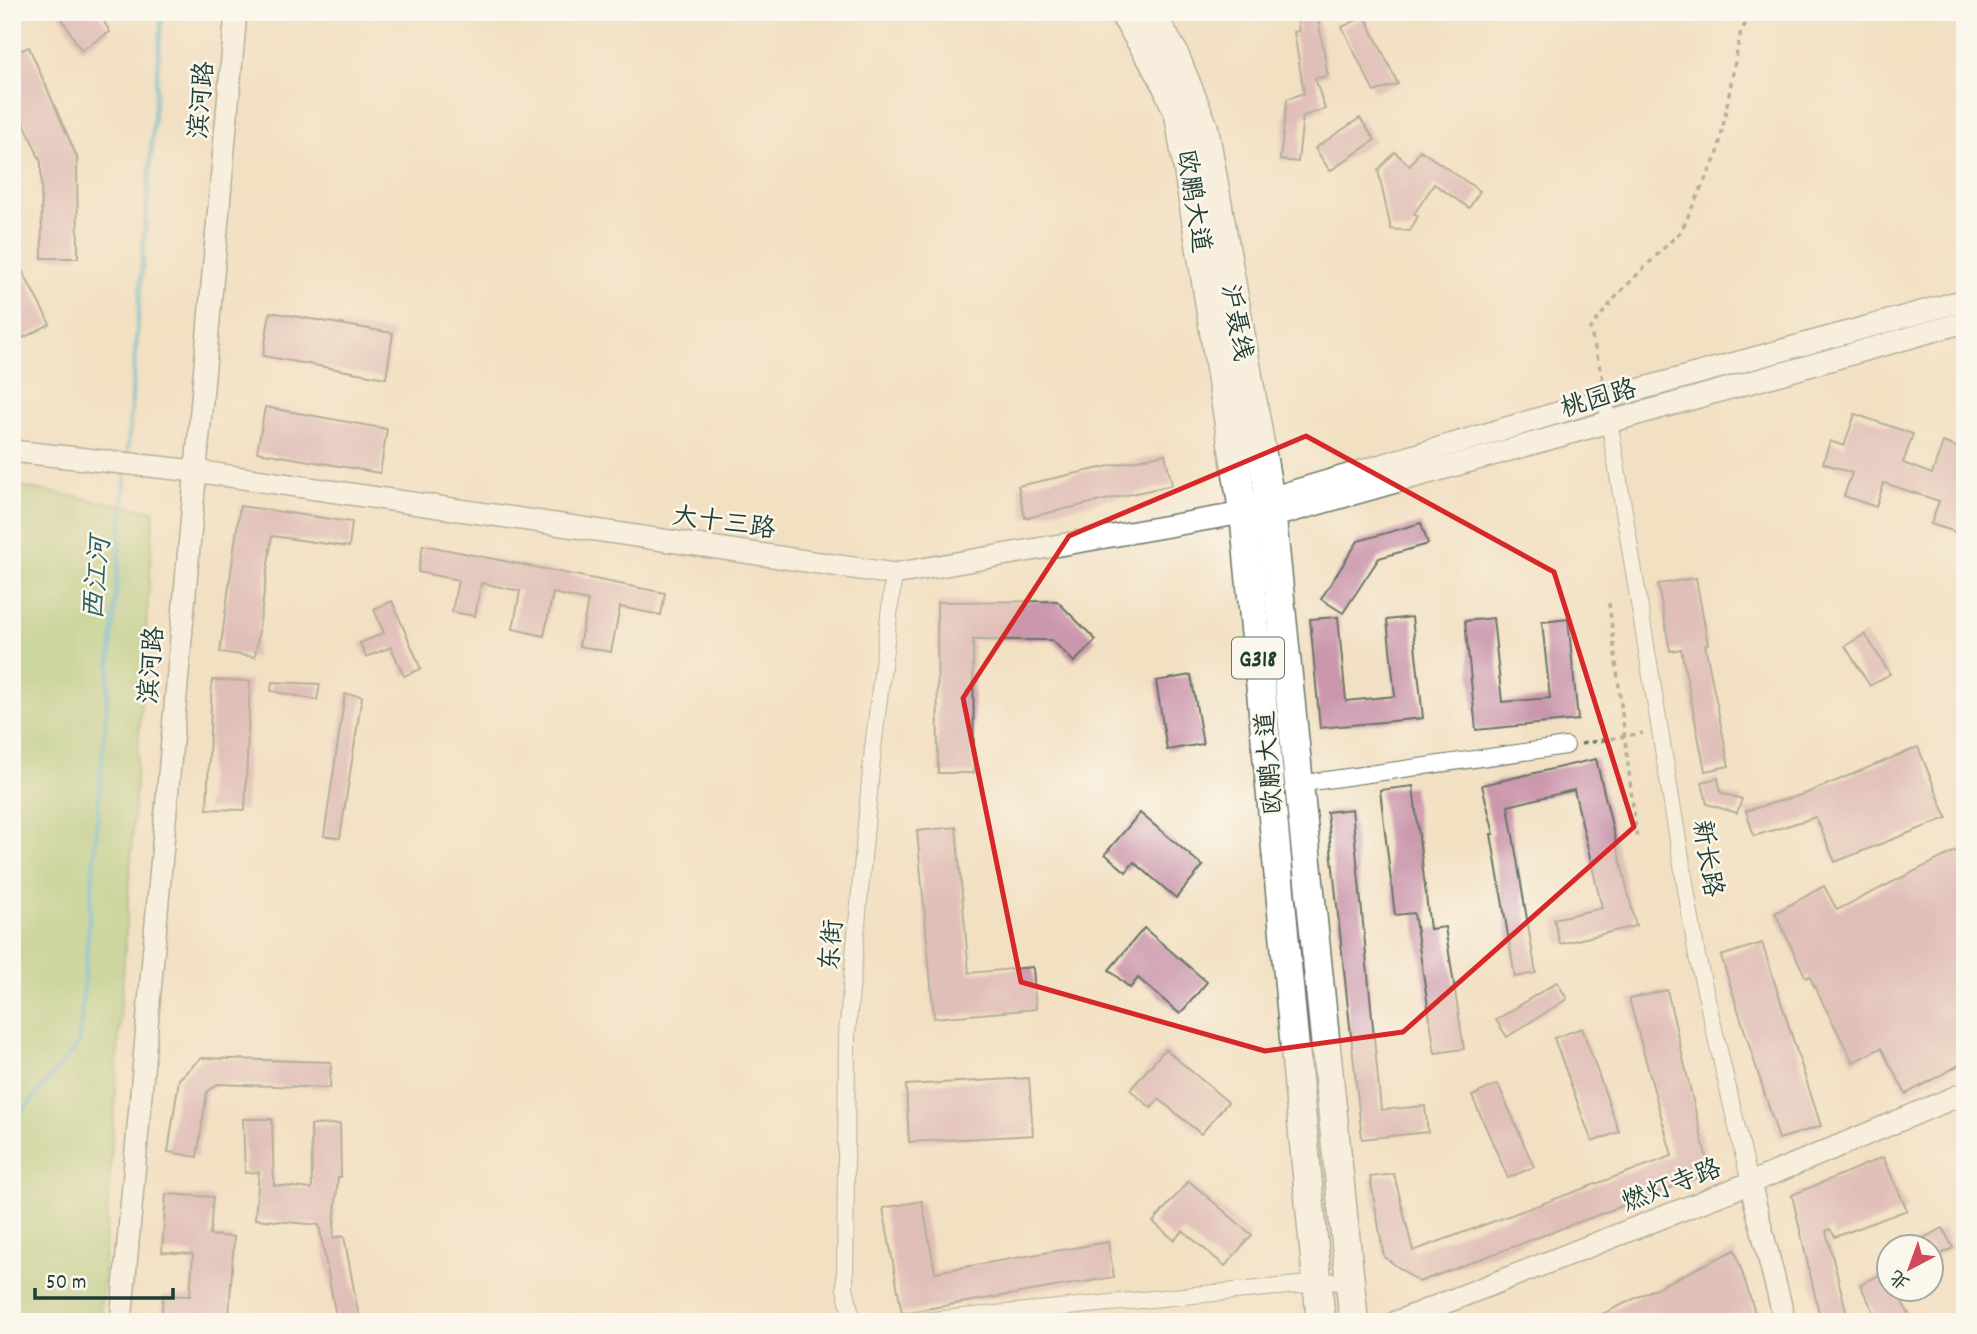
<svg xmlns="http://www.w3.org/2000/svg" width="1977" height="1334" viewBox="0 0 1977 1334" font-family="Dekko,'LXGW WenKai TC',sans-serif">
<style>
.green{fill:#a2ca75;stroke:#608454;stroke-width:2}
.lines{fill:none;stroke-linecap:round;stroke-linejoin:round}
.stream{stroke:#47b2c6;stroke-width:5}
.building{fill:#cb97ad}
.street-casing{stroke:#697666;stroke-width:18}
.secondary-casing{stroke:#697666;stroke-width:24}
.highway-casing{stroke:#697666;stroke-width:31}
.path{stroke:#697666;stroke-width:3.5;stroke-dasharray:5 5;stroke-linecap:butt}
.street{stroke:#fff;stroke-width:16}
.secondary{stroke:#fff;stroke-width:21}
.highway{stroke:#fff;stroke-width:28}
.marked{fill:none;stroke:#d62828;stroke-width:5;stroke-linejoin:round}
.labels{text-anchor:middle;stroke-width:5;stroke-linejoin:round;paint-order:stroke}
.shield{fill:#fbf7ec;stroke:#61756b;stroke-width:2}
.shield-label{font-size:24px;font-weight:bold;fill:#1f3d34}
.street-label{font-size:26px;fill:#1f3d34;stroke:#fbf7ec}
.water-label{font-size:28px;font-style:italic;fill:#2b6060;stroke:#fbf7ec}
</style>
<rect width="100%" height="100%" fill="#fbf7ec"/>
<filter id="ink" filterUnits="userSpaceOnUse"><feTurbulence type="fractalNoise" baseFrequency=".0143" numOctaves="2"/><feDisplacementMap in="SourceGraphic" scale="14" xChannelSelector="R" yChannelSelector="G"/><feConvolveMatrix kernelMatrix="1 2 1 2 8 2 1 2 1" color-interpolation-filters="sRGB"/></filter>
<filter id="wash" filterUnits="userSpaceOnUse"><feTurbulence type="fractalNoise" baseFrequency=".00686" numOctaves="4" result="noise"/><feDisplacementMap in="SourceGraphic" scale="28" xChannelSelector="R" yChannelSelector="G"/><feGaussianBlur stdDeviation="1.57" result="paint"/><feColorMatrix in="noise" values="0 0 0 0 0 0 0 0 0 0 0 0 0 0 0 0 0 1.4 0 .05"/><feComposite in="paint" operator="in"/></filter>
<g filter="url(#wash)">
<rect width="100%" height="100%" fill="#f2e0c3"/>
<path class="green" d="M 12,485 L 154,511 L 100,1322 L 12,1322 Z"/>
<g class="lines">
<g class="stream">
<path d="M 127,459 L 162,12"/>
<path d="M 12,1124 L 79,1043 L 126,469"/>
</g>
</g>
<g id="blocks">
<g class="building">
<path d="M 58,12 L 98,12 L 110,32 L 81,50 Z"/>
<path d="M 1296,12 L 1317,12 L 1328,76 L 1315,78 L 1325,109 L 1303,116 L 1298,162 L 1280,160 L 1287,99 L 1304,93 L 1294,32 L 1299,31 Z"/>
<path d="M 1365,16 L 1398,84 L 1374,92 L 1342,27 Z"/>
<path d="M 29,47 L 77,157 L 78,258 L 42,258 L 41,162 L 12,96 L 12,54 Z"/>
<path d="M 1360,118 L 1375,140 L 1330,171 L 1315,148 Z"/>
<path d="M 1420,150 L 1480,191 L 1469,208 L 1434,184 L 1414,214 L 1418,216 L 1410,231 L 1391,229 L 1378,170 L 1395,152 L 1410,166 Z"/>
<path d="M 12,251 L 50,324 L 23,338 L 12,318 Z"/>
<path d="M 270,312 L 393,333 L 386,378 L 263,356 Z"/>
<path d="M 265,407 L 387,429 L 380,473 L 257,452 Z"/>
<path d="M 1855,414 L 1913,434 L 1903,463 L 1932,474 L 1943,442 L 1965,450 L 1965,535 L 1931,524 L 1939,501 L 1884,483 L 1876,507 L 1844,496 L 1852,473 L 1823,463 L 1830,441 L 1844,446 Z"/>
<path d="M 1165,454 L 1172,485 L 1025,518 L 1018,486 Z"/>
<path d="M 240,506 L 352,522 L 349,547 L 272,536 L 255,657 L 220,652 Z"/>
<path d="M 1421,523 L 1428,544 L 1379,558 L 1343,613 L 1321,599 L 1358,541 Z"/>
<path d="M 423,545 L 665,593 L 661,615 L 620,607 L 611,652 L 579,646 L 588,601 L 553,593 L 544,636 L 513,629 L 520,591 L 481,583 L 475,616 L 452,612 L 458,580 L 418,572 Z"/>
<path d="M 1696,578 L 1708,644 L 1705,645 L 1729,766 L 1705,771 L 1681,649 L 1670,651 L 1658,584 Z"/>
<path d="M 392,601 L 421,669 L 404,676 L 391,647 L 366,657 L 360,643 L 384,633 L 374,609 Z"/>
<path d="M 1057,601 L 1096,640 L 1074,662 L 1052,640 L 973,640 L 974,773 L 938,773 L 937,602 Z"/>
<path d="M 1338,617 L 1346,701 L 1395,696 L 1387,620 L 1412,617 L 1423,718 L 1320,728 L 1310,619 Z"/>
<path d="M 1493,618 L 1502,702 L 1550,698 L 1542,622 L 1568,619 L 1578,720 L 1476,730 L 1465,621 Z"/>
<path d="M 1865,634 L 1890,674 L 1870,686 L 1845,646 Z"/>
<path d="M 1191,675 L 1203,744 L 1167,750 L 1156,681 Z"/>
<path d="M 212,680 L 250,681 L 245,810 L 207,809 Z"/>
<path d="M 272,682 L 320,684 L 317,700 L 271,691 Z"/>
<path d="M 345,694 L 362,696 L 340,838 L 324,836 Z"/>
<path d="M 1918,747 L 1947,818 L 1835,862 L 1816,817 L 1754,836 L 1746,811 L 1807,793 Z"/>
<path d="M 1596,759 L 1636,926 L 1560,944 L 1554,919 L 1602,908 L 1574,790 L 1508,806 L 1536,973 L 1515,977 L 1491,834 L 1494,834 L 1482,785 Z"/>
<path d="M 1718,778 L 1721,793 L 1742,799 L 1737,813 L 1707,804 L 1702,782 Z"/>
<path d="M 1413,786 L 1430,929 L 1445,927 L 1464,1049 L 1435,1053 L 1414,913 L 1395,915 L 1380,790 Z"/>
<path d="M 1352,809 L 1381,1110 L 1425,1106 L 1428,1132 L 1362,1139 L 1327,812 Z"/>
<path d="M 1140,813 L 1203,866 L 1176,898 L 1134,862 L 1126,872 L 1105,854 Z"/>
<path d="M 956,827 L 969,973 L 1033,967 L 1036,1009 L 934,1018 L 917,831 Z"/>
<path d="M 1965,846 L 1965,1062 L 1906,1094 L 1881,1048 L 1853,1062 L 1809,976 L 1806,978 L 1775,913 L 1824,886 L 1837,910 Z"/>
<path d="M 1144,928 L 1207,982 L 1180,1014 L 1138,978 L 1130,988 L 1109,970 Z"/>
<path d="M 1762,943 L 1821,1126 L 1779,1139 L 1721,956 Z"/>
<path d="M 1557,982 L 1567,999 L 1507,1037 L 1496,1020 Z"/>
<path d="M 1667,990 L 1710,1173 L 1419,1282 L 1384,1257 L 1370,1177 L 1394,1174 L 1413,1251 L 1672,1156 L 1629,999 Z"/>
<path d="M 1582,1028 L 1619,1132 L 1592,1142 L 1554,1038 Z"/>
<path d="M 1165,1049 L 1228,1102 L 1201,1134 L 1159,1099 L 1151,1108 L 1130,1090 Z"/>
<path d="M 201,1058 L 331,1062 L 330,1088 L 218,1084 L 207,1092 L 197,1157 L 168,1152 L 179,1079 Z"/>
<path d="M 1029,1078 L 1033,1135 L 909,1142 L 906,1085 Z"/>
<path d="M 1498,1084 L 1534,1167 L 1508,1178 L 1472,1096 Z"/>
<path d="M 243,1119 L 272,1119 L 274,1185 L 312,1189 L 311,1125 L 340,1124 L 341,1177 L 338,1177 L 333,1238 L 344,1236 L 360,1322 L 337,1322 L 319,1225 L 255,1219 L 259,1172 L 245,1173 Z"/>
<path d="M 1883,1157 L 1907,1210 L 1835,1237 L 1830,1229 L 1826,1231 L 1849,1322 L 1821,1322 L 1792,1195 Z"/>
<path d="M 1189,1181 L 1252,1235 L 1225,1266 L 1183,1231 L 1174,1240 L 1153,1222 Z"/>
<path d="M 166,1194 L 213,1197 L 210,1235 L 234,1237 L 229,1315 L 208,1314 L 208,1322 L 161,1322 L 163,1295 L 190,1296 L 193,1254 L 162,1252 Z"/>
<path d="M 922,1201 L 935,1272 L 1108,1242 L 1114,1277 L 902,1313 L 883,1208 Z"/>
<path d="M 1943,1228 L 1953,1248 L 1931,1259 L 1931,1247 L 1906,1247 Z"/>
<path d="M 1735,1250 L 1758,1322 L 1586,1322 Z"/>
<path d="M 1889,1270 L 1889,1289 L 1895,1289 L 1913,1322 L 1879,1322 L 1860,1285 Z"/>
</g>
</g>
</g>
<g filter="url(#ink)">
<use href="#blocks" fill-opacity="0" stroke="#697666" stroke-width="2"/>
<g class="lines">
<defs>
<g id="street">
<path d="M 1608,414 L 1697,956 L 1750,1183"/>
<path d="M 1298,784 L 1566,746"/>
<path d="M 853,1322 L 845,1288 L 847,1034 L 873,748 L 894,574"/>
<path d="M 912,1322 L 1350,1280"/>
</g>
<g id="secondary">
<path d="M 12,451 L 195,471 L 894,574 L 1243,513"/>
<path d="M 1257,502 L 1608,398 L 1965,300"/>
<path d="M 1257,521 L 1965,322"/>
<path d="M 1750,1183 L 1785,1322"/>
<path d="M 121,1322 L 236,12"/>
<path d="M 1396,1322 L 1750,1183 L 1965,1093"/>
</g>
<g id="highway">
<path d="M 1123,12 L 1162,75 L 1179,114 L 1245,523 L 1321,1322"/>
<path d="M 1150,12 L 1174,54 L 1204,128 L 1270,500 L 1354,1322"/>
</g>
</defs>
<use href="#street" class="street-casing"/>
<use href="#secondary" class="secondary-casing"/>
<use href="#highway" class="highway-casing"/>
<g class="path">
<path d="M 1603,379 L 1590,329 L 1619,293 L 1681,231 L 1718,153 L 1741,30 L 1755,12"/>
<path d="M 1609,603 L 1637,840"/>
<path d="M 1581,744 L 1643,733"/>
</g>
<use href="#street" class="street"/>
<use href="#secondary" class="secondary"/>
<use href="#highway" class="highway"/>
</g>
</g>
<path d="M0 0H1977V1334H0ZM 1306,436 L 1554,572 L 1634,827 L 1403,1032 L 1265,1051 L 1021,982 L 963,698 L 1069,536 Z" fill="#f2e0c3" fill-opacity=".55" fill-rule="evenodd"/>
<path class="marked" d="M 1306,436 L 1554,572 L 1634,827 L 1403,1032 L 1265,1051 L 1021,982 L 963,698 L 1069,536 Z"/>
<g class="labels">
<rect class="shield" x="1232" y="637.5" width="52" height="41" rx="5"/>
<g class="shield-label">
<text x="1258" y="666">G318</text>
</g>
<g class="street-label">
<text transform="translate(200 100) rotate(-85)" y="9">滨河路</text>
<text transform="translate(1195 201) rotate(81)" y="9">欧鹏大道</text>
<text transform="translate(1238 322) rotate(80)" y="9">沪聂线</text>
<text transform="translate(1598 397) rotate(-16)" y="9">桃园路</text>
<text transform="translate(724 521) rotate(8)" y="9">大十三路</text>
<text transform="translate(150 665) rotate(-85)" y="9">滨河路</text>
<text transform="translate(1268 763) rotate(-95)" y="9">欧鹏大道</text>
<text transform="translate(1709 858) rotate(81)" y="9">新长路</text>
<text transform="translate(830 945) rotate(-85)" y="9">东街</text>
<text transform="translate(1671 1184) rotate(-21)" y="9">燃灯寺路</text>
</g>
<g class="water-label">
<text transform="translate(95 578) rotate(-85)" y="10">西江河</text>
</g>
</g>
<rect width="1977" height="1334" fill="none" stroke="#fbf7ec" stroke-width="42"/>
<g transform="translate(1910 1268) rotate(221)"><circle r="33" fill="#fbf7ec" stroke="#a3ada2" stroke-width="2"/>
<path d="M0-5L12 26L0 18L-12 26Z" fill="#d1495b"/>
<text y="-10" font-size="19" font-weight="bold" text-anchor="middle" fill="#1f3d34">北</text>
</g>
<path d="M35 1288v10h138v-10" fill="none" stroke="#1f3d34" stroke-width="3.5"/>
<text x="46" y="1288" font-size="21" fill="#1f3d34" stroke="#fbf7ec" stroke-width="5" paint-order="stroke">50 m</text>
</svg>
